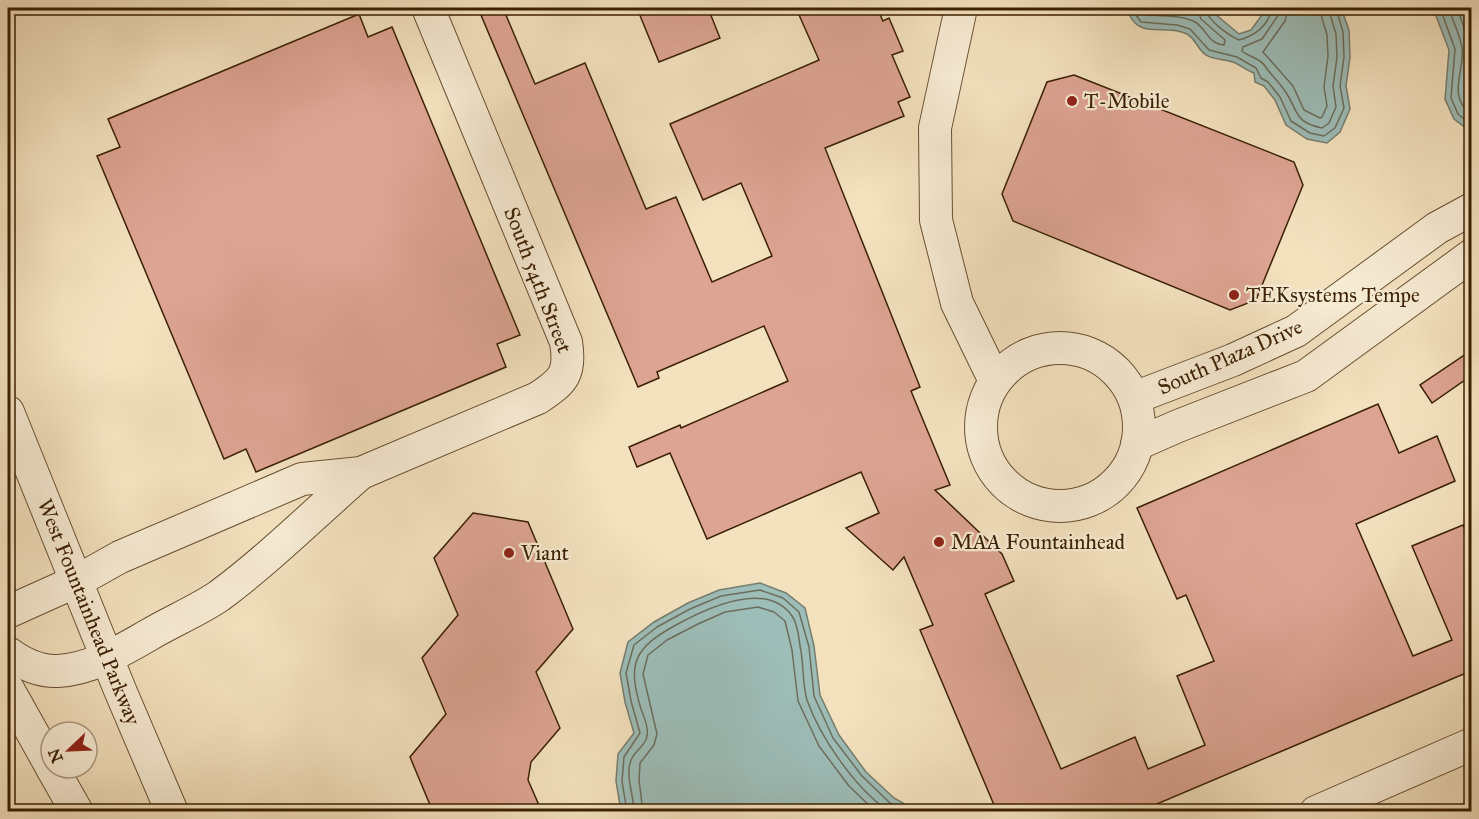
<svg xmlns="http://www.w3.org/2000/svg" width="1479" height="819" viewBox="0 0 1479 819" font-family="'IM FELL Great Primer',serif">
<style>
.water{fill:#9dbdb8;stroke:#767e6f;stroke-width:1.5}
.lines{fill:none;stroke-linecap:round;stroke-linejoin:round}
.shore{stroke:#6c6e5d;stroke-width:1.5}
.building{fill:#dda493;stroke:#3b2002;stroke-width:1.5}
.minor-casing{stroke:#695031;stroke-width:34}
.minor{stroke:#f8ecd5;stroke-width:32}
.poi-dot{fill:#8f2418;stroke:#f8ecd5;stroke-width:2}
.labels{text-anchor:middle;stroke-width:4.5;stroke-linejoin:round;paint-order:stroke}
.poi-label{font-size:21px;fill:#3b2002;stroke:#f8ecd5;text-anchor:start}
.street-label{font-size:21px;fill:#3b2002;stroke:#f8ecd5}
</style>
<rect width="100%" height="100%" fill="#f4e2bf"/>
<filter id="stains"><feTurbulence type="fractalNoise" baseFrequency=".00333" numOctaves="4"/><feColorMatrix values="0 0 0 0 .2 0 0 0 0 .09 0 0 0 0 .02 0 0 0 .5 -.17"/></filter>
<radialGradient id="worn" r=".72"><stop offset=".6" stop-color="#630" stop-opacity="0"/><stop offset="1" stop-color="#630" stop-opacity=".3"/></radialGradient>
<g class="water">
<path d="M 1131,8 L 1208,8 L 1239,34 L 1251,30 L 1267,8 L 1341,8 L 1349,30 L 1350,57 L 1346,86 L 1350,109 L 1340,132 L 1327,143 L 1307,139 L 1286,125 L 1275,100 L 1264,86 L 1255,82 L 1254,73 C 1246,70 1240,65 1233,62 C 1225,59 1213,60 1206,55 C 1198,50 1195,38 1187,34 C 1166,23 1140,40 1129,14 Z"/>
<path d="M 1433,8 L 1471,8 L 1471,132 L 1454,119 L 1445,99 L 1449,50 Z"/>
<path d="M 760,583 L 786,593 L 805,608 L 814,646 L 820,695 L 839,735 L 866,772 L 894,798 L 917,811 L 621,811 L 616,781 L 618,754 L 634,733 L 625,702 L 620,673 L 628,642 L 654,622 L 688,603 L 719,590 Z"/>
</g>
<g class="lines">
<g class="shore">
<path d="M 1136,8 L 1136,15 L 1141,22 L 1177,25 L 1190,29 L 1209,50 L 1237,57 L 1256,68 L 1261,78 L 1268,82 L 1280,97 L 1291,121 L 1310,133 L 1324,136 L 1335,128 L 1344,108 L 1340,86 L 1344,57 L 1343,32 L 1336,8"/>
<path d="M 1144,8 L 1144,13 L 1146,15 C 1161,16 1181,15 1195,22 C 1207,29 1208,44 1224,45 L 1225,40 L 1201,19 L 1197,8"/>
<path d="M 1205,8 C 1207,20 1228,35 1239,40 C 1255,36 1269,25 1272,8"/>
<path d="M 1279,8 L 1277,17 L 1262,39 L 1243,47 L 1242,51 C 1249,57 1260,58 1265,66 C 1271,75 1279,82 1285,91 C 1299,111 1293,122 1322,128 L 1329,123 L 1336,107 L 1333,86 L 1337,57 L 1336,34 L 1328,8"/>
<path d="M 1288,8 L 1285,21 L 1263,52 L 1293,86 L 1304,110 L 1320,118 L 1322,117 L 1327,106 L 1324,87 L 1328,56 L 1327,35 L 1319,8"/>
<path d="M 1440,8 L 1455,49 L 1451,98 L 1458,114 L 1472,125"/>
<path d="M 1448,8 C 1453,20 1460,35 1462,48 C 1465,73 1446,96 1472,115"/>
<path d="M 1457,8 L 1471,47 L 1467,94 L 1472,104"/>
<path d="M 627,812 L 622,781 L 624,757 L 640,733 L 631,701 L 626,673 L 634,645 L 657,627 L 690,609 L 721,596 L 760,590 L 783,598 L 799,612 L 809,647 L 814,696 L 833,738 L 862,776 L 890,803 L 905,812"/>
<path d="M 634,812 C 634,795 624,773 632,758 C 636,750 646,745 647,736 C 649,727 644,717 641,709 C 627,663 634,648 676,625 C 705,609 766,579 792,616 C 797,623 799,637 800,646 C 804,663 802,683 807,700 C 820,737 856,790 890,812"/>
<path d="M 643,812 L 639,780 L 640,763 L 654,745 L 657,734 L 643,674 L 648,655 L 667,640 L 698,624 L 725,612 L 758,607 L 774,612 L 785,621 L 792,650 L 798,701 L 819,746 L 849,786 L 876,812"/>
</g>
</g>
<g class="building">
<path d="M 478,8 L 503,8 L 535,84 L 585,63 L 646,209 L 676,197 L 712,282 L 772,256 L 741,183 L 703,200 L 670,124 L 819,60 L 796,8 L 877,8 L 883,21 L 889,18 L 903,51 L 892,55 L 910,97 L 898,102 L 904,116 L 825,148 L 920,387 L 911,391 L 950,485 L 935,490 L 1002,554 L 1014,581 L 985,594 L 1061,769 L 1135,737 L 1148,769 L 1205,745 L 1177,676 L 1214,661 L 1186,595 L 1177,599 L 1137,508 L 1378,404 L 1399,453 L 1437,436 L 1455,481 L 1356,524 L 1413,656 L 1452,640 L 1412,546 L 1463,525 L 1472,545 L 1472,686 L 1466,673 L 1138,812 L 997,812 L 920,630 L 933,625 L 904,557 L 893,570 L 846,528 L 879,513 L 861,472 L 707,539 L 670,453 L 637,467 L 629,447 L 680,425 L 681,428 L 788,381 L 764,326 L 657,372 L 659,378 L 638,387 Z"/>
<path d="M 653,8 L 708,8 L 720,38 L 659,62 L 639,13 Z"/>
<path d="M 359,14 L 368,37 L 392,27 L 520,335 L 497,344 L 506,367 L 256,472 L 246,449 L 224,459 L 97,156 L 120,147 L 108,119 Z"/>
<path d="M 1074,75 L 1294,162 L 1303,185 L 1256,300 L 1230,310 L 1013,221 L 1002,194 L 1047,82 Z"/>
<path d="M 1472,350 L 1472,375 L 1432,403 L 1420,385 Z"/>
<path d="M 473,513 L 528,522 L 573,629 L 536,672 L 560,728 L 531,762 L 528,780 L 542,812 L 433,812 L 410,757 L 446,714 L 422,658 L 458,615 L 434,558 Z"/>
</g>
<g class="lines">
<defs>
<g id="minor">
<path d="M 961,8 L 935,128 L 936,220 L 957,303 L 995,381"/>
<circle cx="1060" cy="427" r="79"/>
<path d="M 1134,398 L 1233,360 L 1296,331 L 1437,228 L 1472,209"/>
<path d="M 8,412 L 120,690 L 172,812"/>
<path d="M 1137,444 L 1178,426 L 1306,376 L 1472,255"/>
<path d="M 8,612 L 77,581 L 120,557 L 302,479 L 361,473 L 538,398 C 564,381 571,373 566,342 L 428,8"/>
<path d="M 8,653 C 23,664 39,672 58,671 C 91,669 119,652 147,636 C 170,622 197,611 219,596 C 269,559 314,514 361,473"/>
<path d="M 8,689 L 51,766"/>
<path d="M 52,768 L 77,812"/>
<path d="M 1316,812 L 1472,744"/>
</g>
</defs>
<use href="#minor" class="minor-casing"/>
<use href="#minor" class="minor"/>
</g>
<g class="poi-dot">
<circle cx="1072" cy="101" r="6"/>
<circle cx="1234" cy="295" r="6"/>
<circle cx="939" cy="542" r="6"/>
<circle cx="509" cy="553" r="6"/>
</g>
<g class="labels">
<g class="poi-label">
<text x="1084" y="108">T-Mobile</text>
<text x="1246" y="302">TEKsystems Tempe</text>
<text x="951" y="549">MAA Fountainhead</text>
<text x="521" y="560">Viant</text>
</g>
<g class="street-label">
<text transform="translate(538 280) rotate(69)" y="7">South 54th Street</text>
<text transform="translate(1230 357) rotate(-24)" y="7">South Plaza Drive</text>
<text transform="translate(89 612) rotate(68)" y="7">West Fountainhead Parkway</text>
</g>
</g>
<rect width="1479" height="819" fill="none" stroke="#f4e2bf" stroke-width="30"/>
<rect x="9" y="9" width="1461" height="801" fill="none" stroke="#3b2002" stroke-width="3"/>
<rect x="15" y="15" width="1449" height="789" fill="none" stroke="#3b2002" stroke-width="1.5"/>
<g transform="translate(69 750) rotate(247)"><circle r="28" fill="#f8ecd5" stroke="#ac9a81" stroke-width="1.5"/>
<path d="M0-4.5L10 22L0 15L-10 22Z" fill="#8f2418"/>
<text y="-9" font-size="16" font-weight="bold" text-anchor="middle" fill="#3b2002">N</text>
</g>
<rect width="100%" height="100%" filter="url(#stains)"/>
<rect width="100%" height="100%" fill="url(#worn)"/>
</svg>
